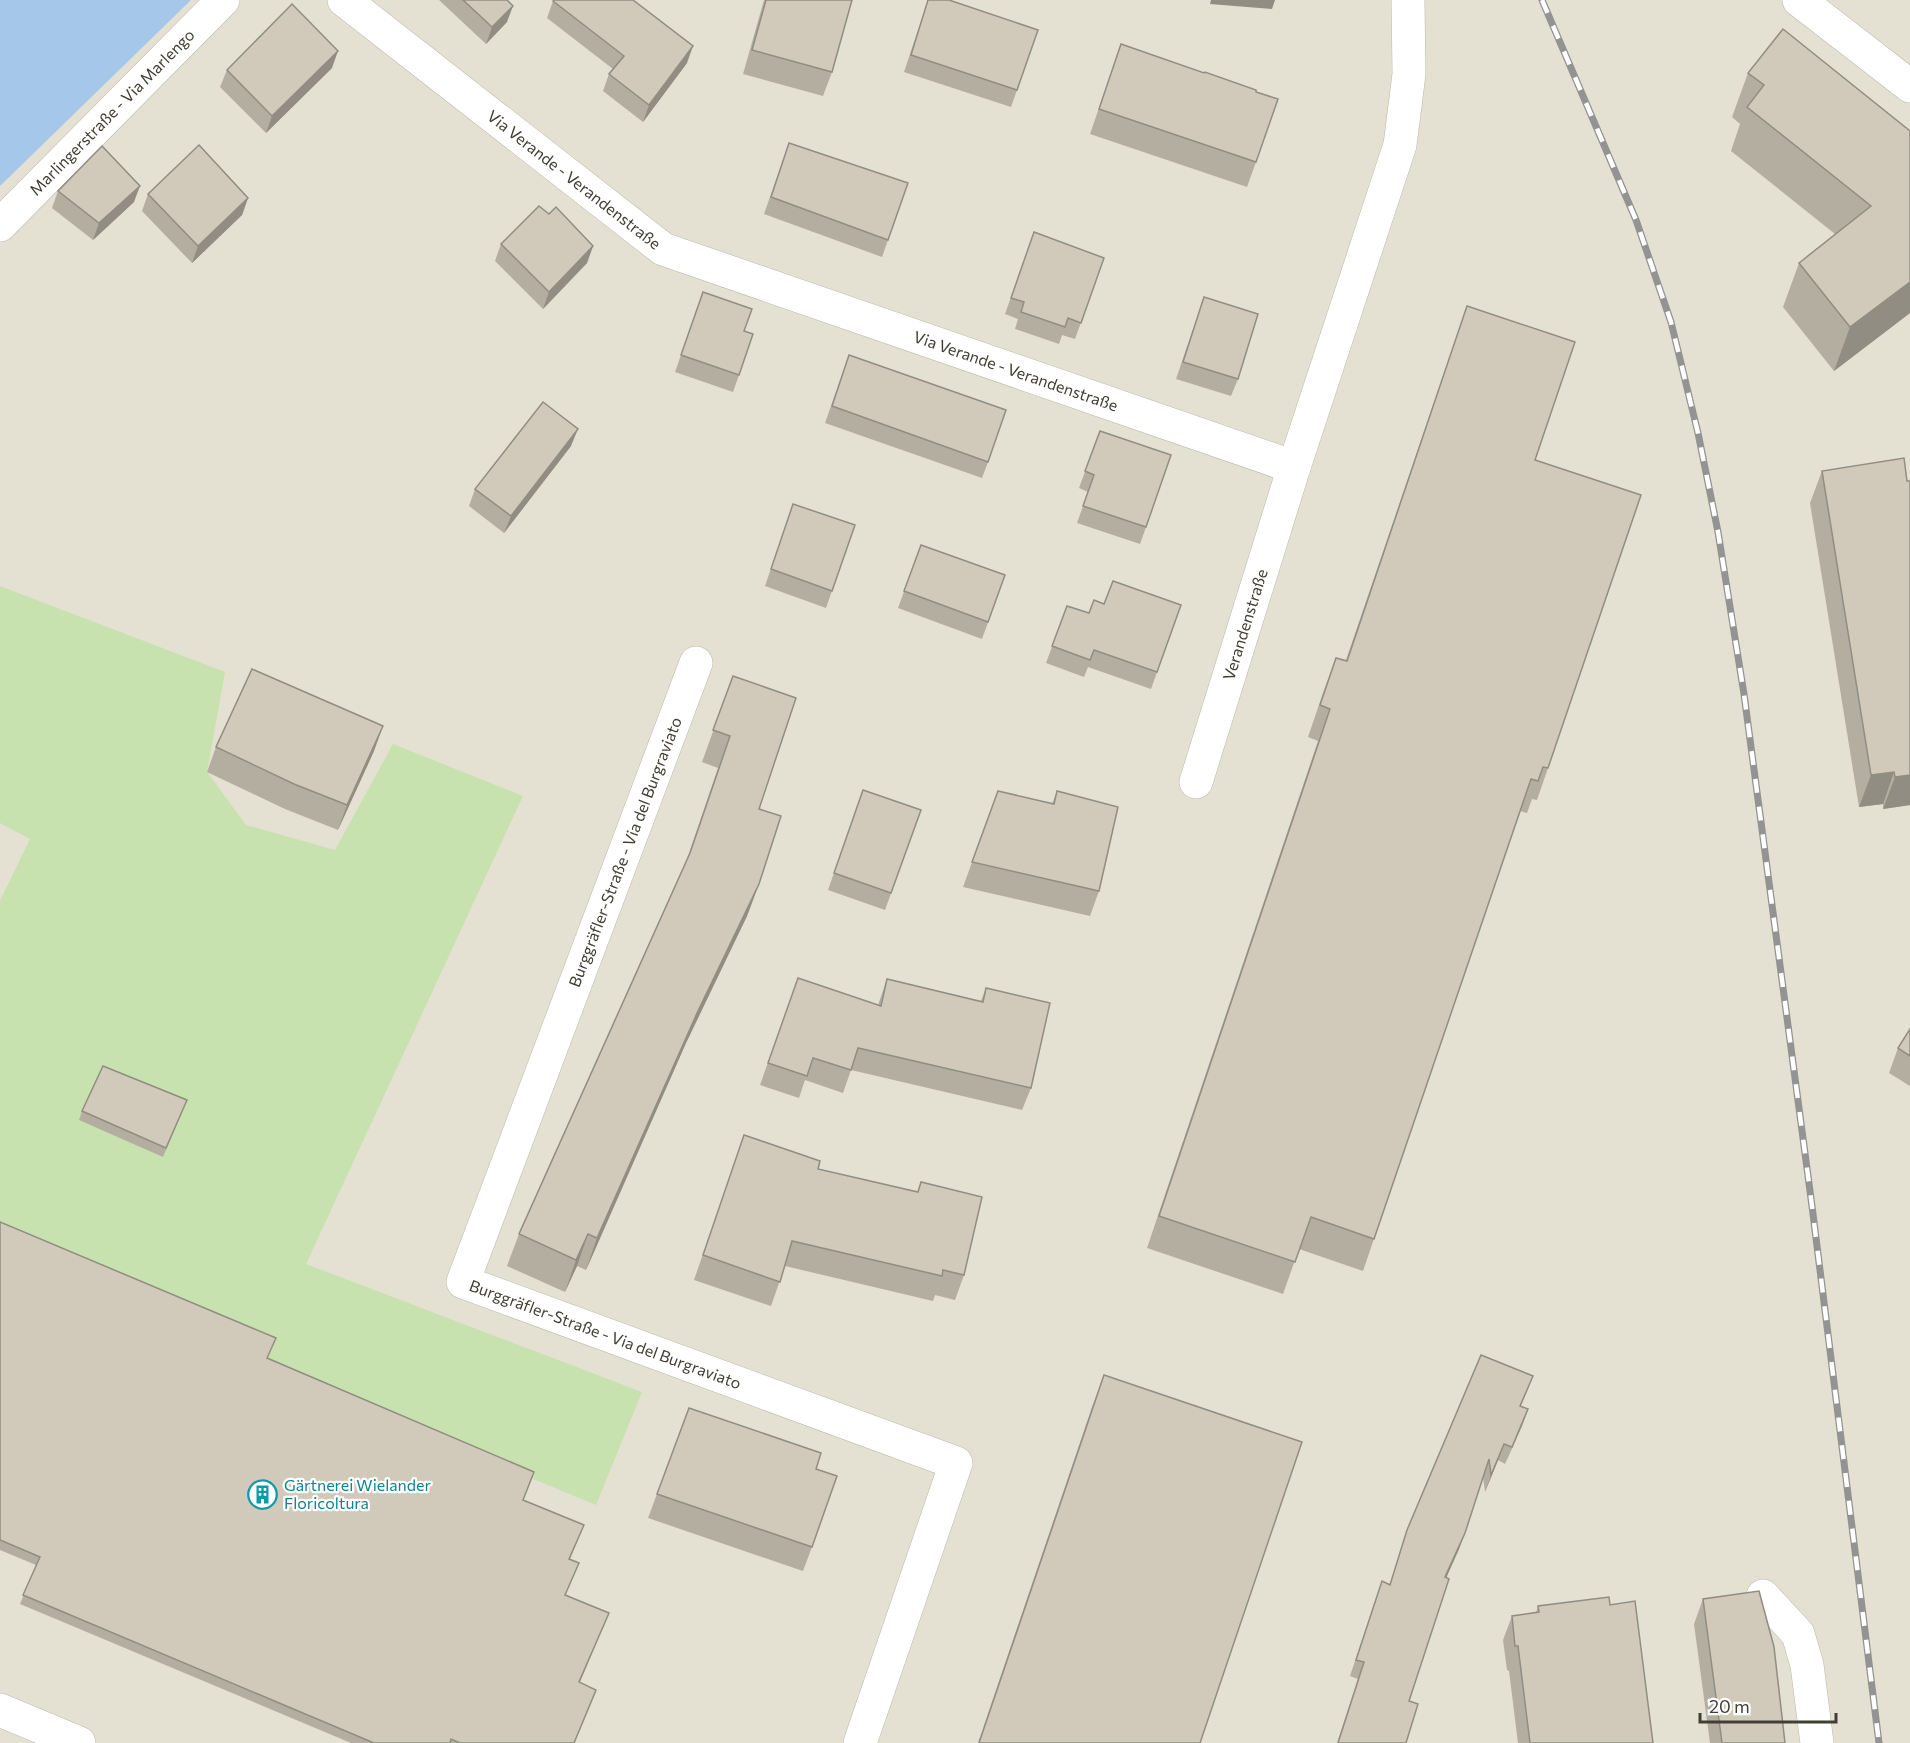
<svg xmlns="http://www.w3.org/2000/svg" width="1910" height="1743" viewBox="0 0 1910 1743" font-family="Commissioner,sans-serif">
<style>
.residential{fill:#e4e0d2}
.green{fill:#c7e2af}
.water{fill:#a4c7ea}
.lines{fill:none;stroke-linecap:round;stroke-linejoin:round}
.minor-casing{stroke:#beb9aa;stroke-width:34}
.minor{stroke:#fff;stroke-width:33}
.rail-casing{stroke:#939393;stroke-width:7}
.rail{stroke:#fff;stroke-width:4.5;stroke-dasharray:14;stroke-linecap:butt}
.wall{fill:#b4aea0}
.shaded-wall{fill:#928d82}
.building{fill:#d1caba;stroke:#928d82;stroke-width:1.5}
.labels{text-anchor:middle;stroke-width:4.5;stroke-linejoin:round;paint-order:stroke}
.street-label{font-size:16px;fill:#423e34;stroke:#fff}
.culture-label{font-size:16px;fill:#0d838f;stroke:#fff;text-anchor:start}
</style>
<rect width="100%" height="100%" fill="#f1eee4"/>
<rect class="residential" x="0" y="0" width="1910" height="1743"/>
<path class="green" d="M 0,586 L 225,672 L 207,772 L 246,825 L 335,850 L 393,744 L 523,796 L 306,1264 L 642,1392 L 596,1505 L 264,1367 L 272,1347 L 0,1225 L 0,901 L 30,839 L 0,823 Z"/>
<path class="water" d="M 0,0 L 191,0 L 0,186 Z"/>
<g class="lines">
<defs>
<g id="minor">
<path id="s1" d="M 344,0 L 663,249 L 1294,467"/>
<path d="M 1799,0 L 1910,86"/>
<path id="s2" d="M 0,225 L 223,0"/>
<path id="s3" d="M 696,663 L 463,1282 L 956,1463 L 860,1743"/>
<path id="s4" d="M 1196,782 L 1294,467 L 1400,145 L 1409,74 L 1408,0"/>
<path d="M 1763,1596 L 1798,1634 L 1807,1665 L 1817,1743"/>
<path d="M 0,1710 L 79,1743"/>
</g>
</defs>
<use href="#minor" class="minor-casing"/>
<use href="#minor" class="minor"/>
<defs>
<path id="rail" d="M 1542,0 L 1636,220 L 1671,322 L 1698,433 L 1718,532 L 1744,694 L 1812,1206 L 1879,1743"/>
</defs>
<use href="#rail" class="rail-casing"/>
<use href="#rail" class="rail"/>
</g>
<g class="wall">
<path d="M 439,0 L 507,0 L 507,22 L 486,44 Z"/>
<path d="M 764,0 L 852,0 L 832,72 L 823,96 L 743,74 Z"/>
<path d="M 928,0 L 1017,90 L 1011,107 L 904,72 Z"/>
<path d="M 553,1 L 687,63 L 643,122 L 603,91 L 609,74 L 613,69 L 547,18 Z"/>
<path d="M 1121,44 L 1256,162 L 1247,187 L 1090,134 Z"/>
<path d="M 332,68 L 266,133 L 220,87 L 227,70 Z"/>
<path d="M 1748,73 L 1910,131 L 1910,313 L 1834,371 L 1783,307 L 1799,263 L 1835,234 L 1731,151 L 1740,124 L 1732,117 Z"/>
<path d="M 783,160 L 888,240 L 882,257 L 764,214 Z"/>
<path d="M 58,191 L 134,202 L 93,240 L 52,208 Z"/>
<path d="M 148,194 L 248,198 L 242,215 L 192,263 L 142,211 Z"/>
<path d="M 549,214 L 593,246 L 587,263 L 543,309 L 495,261 L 501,244 Z"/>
<path d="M 1034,232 L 1104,258 L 1075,339 L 1062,335 L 1059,344 L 1015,329 L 1018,319 L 1005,314 Z"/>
<path d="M 703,292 L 739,375 L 733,392 L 675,372 Z"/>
<path d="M 1204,297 L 1238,379 L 1231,396 L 1176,379 Z"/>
<path d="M 1467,306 L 1535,460 L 1548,768 L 1537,800 L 1532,799 L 1527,813 L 1520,811 L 1363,1271 L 1299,1249 L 1283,1294 L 1147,1248 L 1318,741 L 1308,737 L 1324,690 L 1336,658 L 1346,660 Z"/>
<path d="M 843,372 L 988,462 L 982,478 L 825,423 Z"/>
<path d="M 1100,431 L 1146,527 L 1140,544 L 1077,523 L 1088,492 L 1079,488 Z"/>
<path d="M 571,446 L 504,533 L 469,506 L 475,489 Z"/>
<path d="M 1822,471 L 1910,481 L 1910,805 L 1883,809 L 1883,804 L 1859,807 L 1810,503 Z"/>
<path d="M 793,504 L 855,525 L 826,608 L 765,586 Z"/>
<path d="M 921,545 L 1005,575 L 982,639 L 898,608 Z"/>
<path d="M 1104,604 L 1181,605 L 1151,689 L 1088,667 L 1084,677 L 1046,663 L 1067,606 L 1089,613 Z"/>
<path d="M 733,676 L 759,809 L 759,884 L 747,916 L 686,1043 L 586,1270 L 577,1266 L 565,1292 L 507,1266 L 519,1234 L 687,859 L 718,768 L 702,762 Z"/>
<path d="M 216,747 L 374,751 L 338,830 L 285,809 L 207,772 Z"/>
<path d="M 863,790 L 921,810 L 885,910 L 828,890 Z"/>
<path d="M 998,791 L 1052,804 L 1057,791 L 1099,891 L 1090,916 L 963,887 Z"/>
<path d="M 798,978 L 878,1005 L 887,979 L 981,1001 L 986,988 L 1031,1088 L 1022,1110 L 851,1070 L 843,1093 L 805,1080 L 799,1098 L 760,1085 Z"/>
<path d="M 1910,1029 L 1910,1086 L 1889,1073 L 1898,1048 Z"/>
<path d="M 187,1100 L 163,1157 L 79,1120 L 82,1111 Z"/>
<path d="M 744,1135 L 818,1169 L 917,1192 L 921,1182 L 964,1275 L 955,1300 L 935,1295 L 933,1301 L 785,1266 L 771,1306 L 694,1280 Z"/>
<path d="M 0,1222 L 268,1358 L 531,1480 L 523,1500 L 584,1525 L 570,1559 L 566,1595 L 609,1613 L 580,1682 L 575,1743 L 351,1743 L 20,1604 L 36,1565 L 0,1550 Z"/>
<path d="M 1104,1375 L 1200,1743 L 978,1743 L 1092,1407 Z"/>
<path d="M 1533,1376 L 1521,1406 L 1528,1409 L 1505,1464 L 1498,1460 L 1485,1492 L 1483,1477 L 1459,1549 L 1446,1578 L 1409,1701 L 1406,1743 L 1337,1743 L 1358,1679 L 1350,1676 L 1376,1598 L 1382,1581 L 1390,1584 L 1407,1530 Z"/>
<path d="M 689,1408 L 816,1469 L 812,1547 L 803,1571 L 648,1518 Z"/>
<path d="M 1703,1599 L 1785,1743 L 1710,1743 L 1694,1624 Z"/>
<path d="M 1610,1605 L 1653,1743 L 1518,1743 L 1509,1671 L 1507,1670 L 1503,1640 L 1512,1616 L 1536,1613 L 1538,1606 Z"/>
</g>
<g class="shaded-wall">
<path d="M 1211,0 L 1275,0 L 1272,9 L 1210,4 Z"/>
<path d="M 513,6 L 507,22 L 486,44 L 492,27 Z"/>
<path d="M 693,46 L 687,63 L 643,122 L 649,105 Z"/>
<path d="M 338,51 L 332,68 L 266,133 L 272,116 Z"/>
<path d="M 140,186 L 134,202 L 93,240 L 99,223 Z"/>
<path d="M 248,198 L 242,215 L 192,263 L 198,246 Z"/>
<path d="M 593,246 L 587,263 L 543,309 L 549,292 Z"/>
<path d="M 1910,282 L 1910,313 L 1834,371 L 1850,327 Z"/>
<path d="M 578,429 L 571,446 L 504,533 L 511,516 Z"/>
<path d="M 383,726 L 374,751 L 338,830 L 347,805 Z"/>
<path d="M 1894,772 L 1883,804 L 1859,807 L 1871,775 Z"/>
<path d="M 1910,775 L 1910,805 L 1883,809 L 1895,777 Z"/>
<path d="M 759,884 L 747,916 L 686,1043 L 586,1270 L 597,1238 L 698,1011 Z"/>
<path d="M 588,1234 L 577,1266 L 565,1292 L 576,1260 Z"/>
<path d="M 1528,1409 L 1522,1426 L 1505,1464 L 1512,1447 Z"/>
<path d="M 1504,1444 L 1498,1460 L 1485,1492 L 1491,1475 Z"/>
<path d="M 1465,1533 L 1459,1549 L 1439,1594 L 1445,1577 Z"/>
</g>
<g class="building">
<path d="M 463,0 L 507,0 L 513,6 L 492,27 Z"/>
<path d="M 554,0 L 633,0 L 693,46 L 649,105 L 609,74 L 624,56 L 553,1 Z"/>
<path d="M 766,0 L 852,0 L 832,72 L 752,50 Z"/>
<path d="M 928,0 L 949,0 L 1038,30 L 1017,90 L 911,55 Z"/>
<path d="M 292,4 L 338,51 L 272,116 L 227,70 Z"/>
<path d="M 1783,29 L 1910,131 L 1910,282 L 1850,327 L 1799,263 L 1871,206 L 1747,107 L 1764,85 L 1748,73 Z"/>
<path d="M 1121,44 L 1204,73 L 1205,72 L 1256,90 L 1256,92 L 1278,99 L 1256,162 L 1099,109 Z"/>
<path d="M 789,143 L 908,183 L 888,240 L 771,197 Z"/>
<path d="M 199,145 L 248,198 L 198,246 L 148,194 Z"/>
<path d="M 102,146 L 140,186 L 99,223 L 58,191 Z"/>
<path d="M 539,206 L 549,214 L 556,207 L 593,246 L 549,292 L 501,244 Z"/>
<path d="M 1034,232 L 1104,258 L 1081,323 L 1068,318 L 1065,327 L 1021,312 L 1024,302 L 1011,298 Z"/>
<path d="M 703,292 L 752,309 L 744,331 L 753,334 L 739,375 L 681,355 Z"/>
<path d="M 1204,297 L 1258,314 L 1238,379 L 1183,362 Z"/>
<path d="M 1467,306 L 1575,342 L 1535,460 L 1641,495 L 1548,768 L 1543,767 L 1538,781 L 1531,779 L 1374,1239 L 1311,1217 L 1295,1262 L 1159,1216 L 1330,709 L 1320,705 L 1336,658 L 1347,661 Z"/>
<path d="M 849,355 L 1006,410 L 988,462 L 832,406 Z"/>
<path d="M 543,402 L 578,429 L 511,516 L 475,489 Z"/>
<path d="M 1100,431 L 1171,455 L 1146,527 L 1083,506 L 1094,475 L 1085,471 Z"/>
<path d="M 1904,458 L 1907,481 L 1910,481 L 1910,775 L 1895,777 L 1894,772 L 1871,775 L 1822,471 Z"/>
<path d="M 793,504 L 855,525 L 832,591 L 771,569 Z"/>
<path d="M 921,545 L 1005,575 L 988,622 L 904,591 Z"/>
<path d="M 1113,581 L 1181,605 L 1157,672 L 1094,650 L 1090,660 L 1052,646 L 1067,606 L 1089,613 L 1094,600 L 1104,604 Z"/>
<path d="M 252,669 L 383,726 L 347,805 L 294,784 L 216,747 Z"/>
<path d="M 733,676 L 796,698 L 759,809 L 781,816 L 759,884 L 698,1011 L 597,1238 L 588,1234 L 576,1260 L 519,1234 L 690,853 L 730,736 L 713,730 Z"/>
<path d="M 863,790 L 921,810 L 891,893 L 834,873 Z"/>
<path d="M 998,791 L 1054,804 L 1057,791 L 1118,807 L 1099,891 L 972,862 Z"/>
<path d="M 798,978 L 881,1006 L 887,979 L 983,1002 L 986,988 L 1050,1003 L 1031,1088 L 858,1048 L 851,1070 L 813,1058 L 807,1076 L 768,1063 Z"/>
<path d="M 1910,1029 L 1910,1056 L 1898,1048 Z"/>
<path d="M 103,1066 L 187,1100 L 166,1148 L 82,1111 Z"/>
<path d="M 744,1135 L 820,1161 L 818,1169 L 918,1192 L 921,1182 L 982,1197 L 964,1275 L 943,1270 L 942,1276 L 792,1241 L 780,1282 L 703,1255 Z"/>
<path d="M 0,1222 L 276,1338 L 267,1358 L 534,1472 L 523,1500 L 584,1525 L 569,1559 L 579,1563 L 565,1595 L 609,1613 L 579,1682 L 596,1690 L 574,1743 L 460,1743 L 451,1739 L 450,1743 L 374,1743 L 23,1595 L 40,1557 L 0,1540 Z"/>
<path d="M 1481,1355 L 1533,1376 L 1520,1406 L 1528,1409 L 1512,1447 L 1504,1444 L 1491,1475 L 1489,1459 L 1465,1533 L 1445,1577 L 1449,1579 L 1409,1701 L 1418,1704 L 1406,1743 L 1338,1743 L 1364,1662 L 1356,1660 L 1382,1581 L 1390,1585 L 1407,1530 Z"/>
<path d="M 1104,1375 L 1302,1442 L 1200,1743 L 979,1743 Z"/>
<path d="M 689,1408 L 821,1453 L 816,1469 L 837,1476 L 812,1547 L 657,1494 Z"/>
<path d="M 1759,1591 L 1774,1647 L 1785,1743 L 1722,1743 L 1703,1599 Z"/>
<path d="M 1609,1597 L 1610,1605 L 1635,1601 L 1653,1743 L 1530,1743 L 1518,1646 L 1515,1646 L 1512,1616 L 1539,1612 L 1538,1606 Z"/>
</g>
<defs>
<symbol id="building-ring" viewBox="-11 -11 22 22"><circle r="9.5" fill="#fff" stroke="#0f9aa8" stroke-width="1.5"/><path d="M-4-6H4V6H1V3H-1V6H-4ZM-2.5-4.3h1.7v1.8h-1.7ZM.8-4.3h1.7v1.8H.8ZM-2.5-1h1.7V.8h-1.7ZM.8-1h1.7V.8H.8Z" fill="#0f9aa8"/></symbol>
</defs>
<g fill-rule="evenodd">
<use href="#building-ring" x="246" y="1478" width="33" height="33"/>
</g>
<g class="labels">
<g class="street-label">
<text dy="6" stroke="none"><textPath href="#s2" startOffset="159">Marlingerstraße - Via Marlengo</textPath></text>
<text dy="6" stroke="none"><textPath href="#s1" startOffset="292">Via Verande - Verandenstraße</textPath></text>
<text dy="6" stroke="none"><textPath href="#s1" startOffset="778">Via Verande - Verandenstraße</textPath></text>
<text dy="6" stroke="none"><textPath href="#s4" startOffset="165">Verandenstraße</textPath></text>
<text transform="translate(625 852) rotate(-69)" y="6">Burggräfler-Straße - Via del Burgraviato</text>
<text dy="6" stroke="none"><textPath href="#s3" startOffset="813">Burggräfler-Straße - Via del Burgraviato</textPath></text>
</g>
<g class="culture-label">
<text x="284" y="1491">Gärtnerei Wielander<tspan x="284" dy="18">Floricoltura</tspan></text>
</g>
</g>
<path d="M1700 1713v9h136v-9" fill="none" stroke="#423e34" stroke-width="3"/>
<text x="1709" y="1713" font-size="18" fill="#423e34" stroke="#ffffff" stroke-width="4.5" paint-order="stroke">20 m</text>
</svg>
